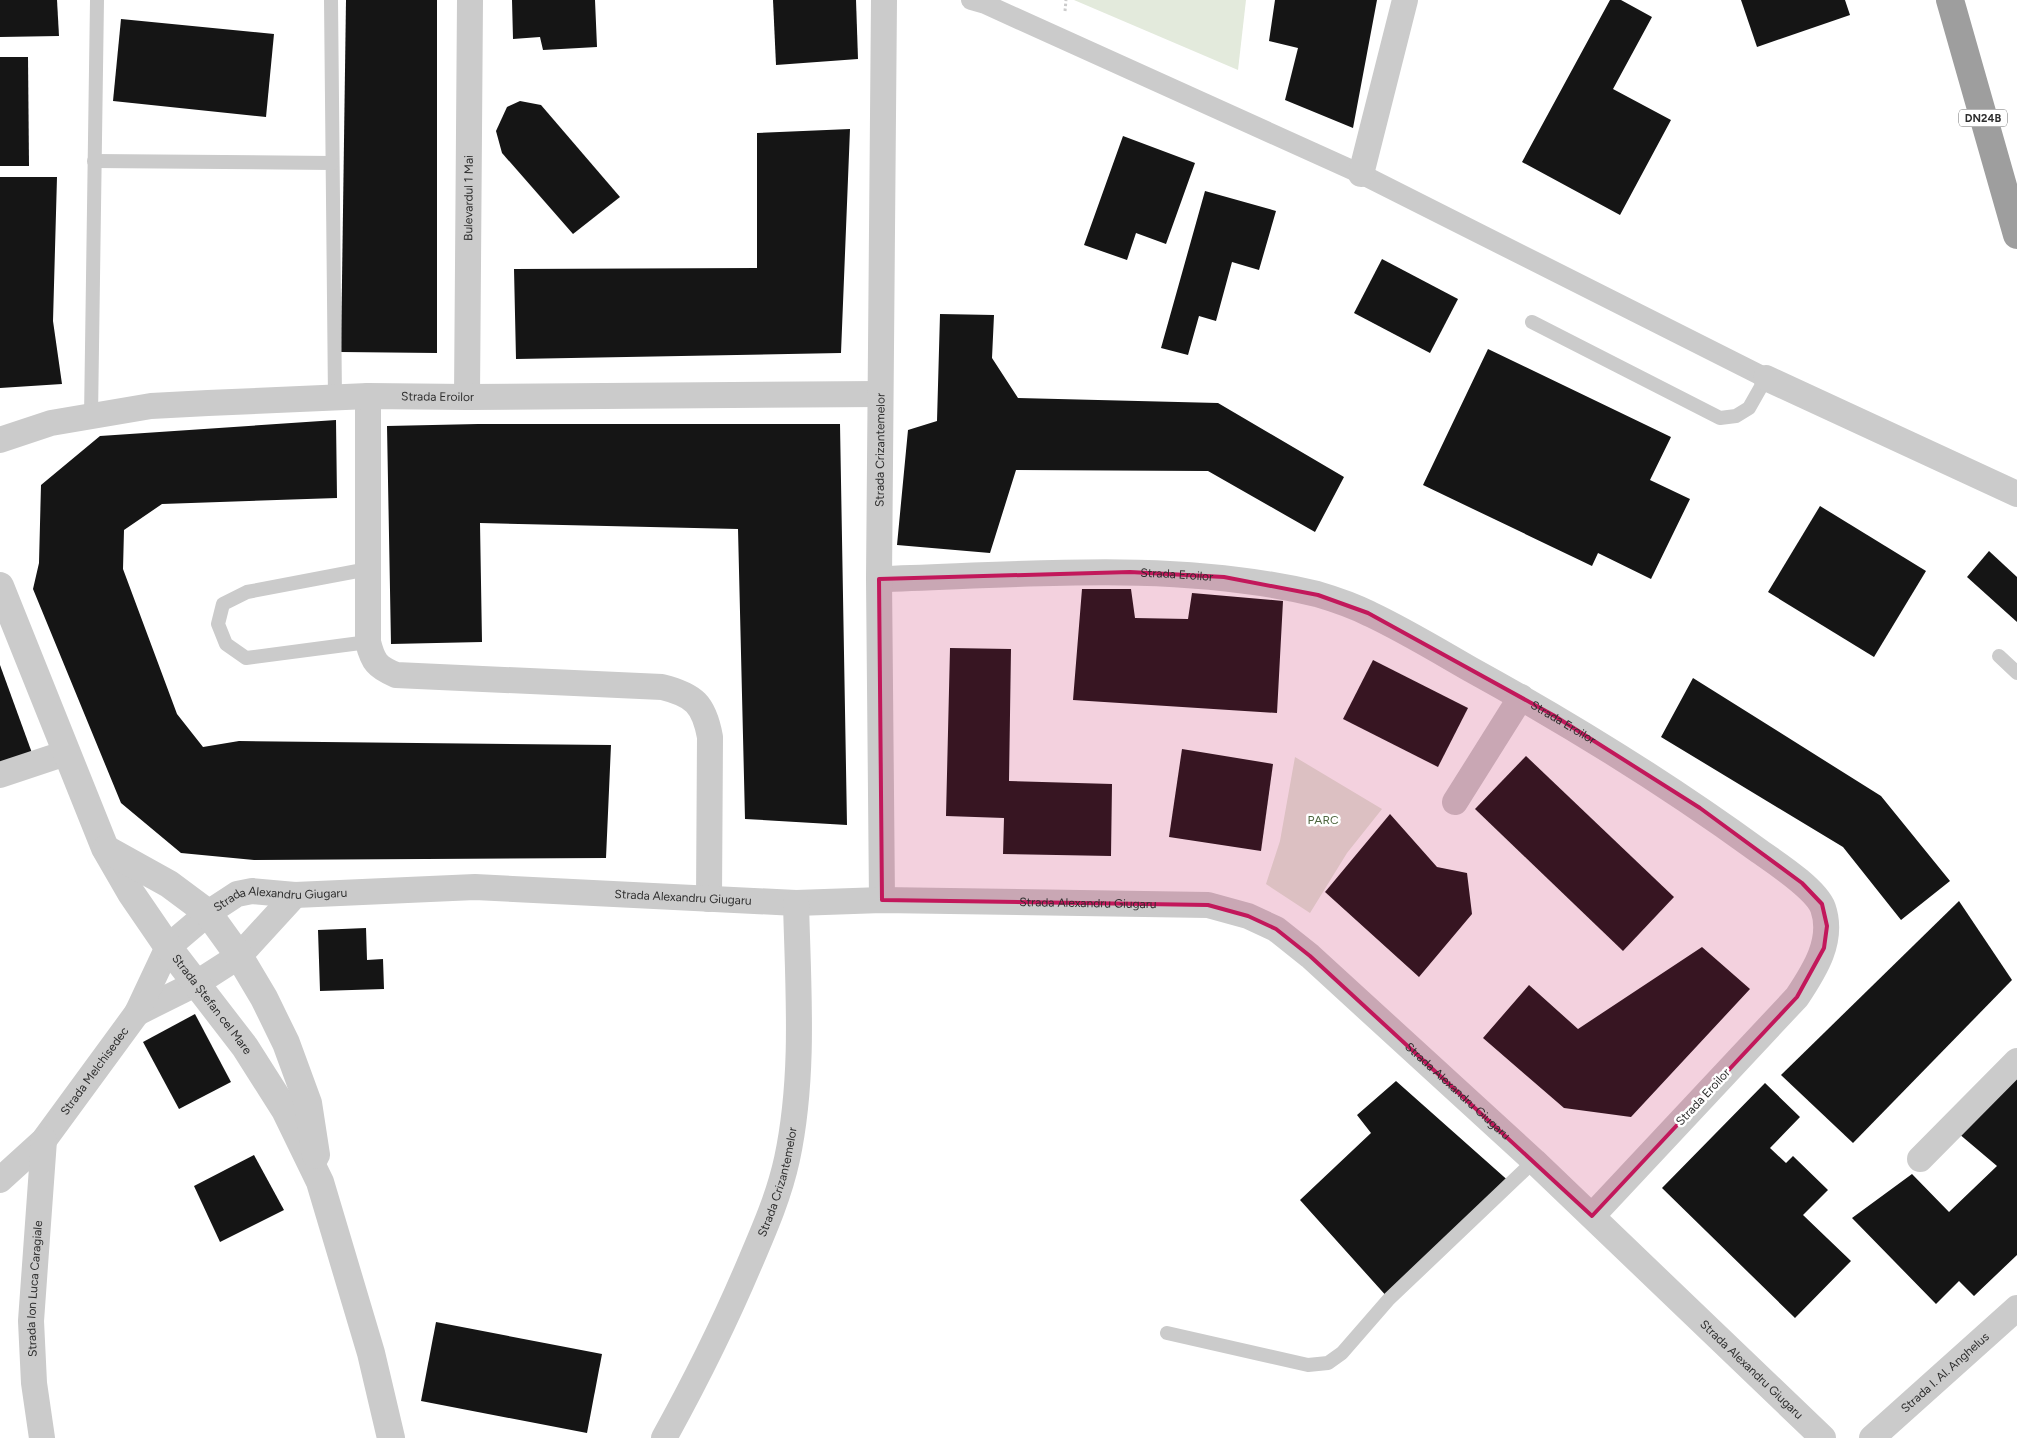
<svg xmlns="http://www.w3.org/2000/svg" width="2017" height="1438" viewBox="0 0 2017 1438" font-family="Figtree,sans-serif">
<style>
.green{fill:#e3eadc}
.building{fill:#151515}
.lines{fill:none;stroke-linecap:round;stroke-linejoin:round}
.path{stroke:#cbcbcb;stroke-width:3;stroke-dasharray:2.5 2.5;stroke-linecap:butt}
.service{stroke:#cbcbcb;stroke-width:14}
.pedestrian{stroke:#cbcbcb;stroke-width:20}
.minor{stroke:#cbcbcb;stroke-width:26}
.tertiary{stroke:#cbcbcb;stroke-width:28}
.trunk{stroke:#9e9e9e;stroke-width:28}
.marked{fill:#c2185b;fill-opacity:0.2;stroke:#c2185b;stroke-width:4;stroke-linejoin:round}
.labels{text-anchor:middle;stroke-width:5;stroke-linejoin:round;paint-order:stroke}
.shield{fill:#fff;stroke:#6d6d6d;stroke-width:1}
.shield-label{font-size:11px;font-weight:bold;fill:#2e2e2e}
.street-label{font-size:12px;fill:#2e2e2e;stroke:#fff}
.park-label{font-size:12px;fill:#4f663f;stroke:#fff}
</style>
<rect width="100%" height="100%" fill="#fff"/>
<g class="green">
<path d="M 1074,0 L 1246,0 L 1238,70 Z"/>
<path d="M 1295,757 L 1382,809 L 1347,853 L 1310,913 L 1266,884 L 1280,841 Z"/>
</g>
<g class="building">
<path d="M 0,0 L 57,0 L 59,36 L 0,37 Z"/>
<path d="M 346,0 L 437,0 L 437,353 L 341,352 Z"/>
<path d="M 512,0 L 595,0 L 597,47 L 543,50 L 540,37 L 513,39 Z"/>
<path d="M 773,0 L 856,0 L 858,59 L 776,65 Z"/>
<path d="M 1275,0 L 1377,0 L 1353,128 L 1285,100 L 1298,48 L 1269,41 Z"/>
<path d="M 1610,0 L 1621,0 L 1652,17 L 1613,89 L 1671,120 L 1620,215 L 1522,162 Z"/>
<path d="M 1741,0 L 1845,0 L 1850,15 L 1757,47 Z"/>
<path d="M 121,19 L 274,34 L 266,117 L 113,101 Z"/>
<path d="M 0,57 L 28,57 L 29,166 L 0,166 Z"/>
<path d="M 520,101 L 541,105 L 620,197 L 573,234 L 502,153 L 496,131 L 507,107 Z"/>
<path d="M 850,129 L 841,353 L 516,359 L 514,269 L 757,268 L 757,133 Z"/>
<path d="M 1123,136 L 1195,163 L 1166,244 L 1136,233 L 1127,260 L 1084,245 Z"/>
<path d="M 0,177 L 57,177 L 53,321 L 62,384 L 0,388 Z"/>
<path d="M 1205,191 L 1276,211 L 1259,270 L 1232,262 L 1216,321 L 1199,316 L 1188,355 L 1161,348 Z"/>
<path d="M 1382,259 L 1458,299 L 1430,353 L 1354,313 Z"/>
<path d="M 940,314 L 994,315 L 992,358 L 1018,398 L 1218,403 L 1344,477 L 1315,532 L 1208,471 L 1016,470 L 990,553 L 897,545 L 908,430 L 937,421 Z"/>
<path d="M 1488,349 L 1671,437 L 1650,480 L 1690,499 L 1651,579 L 1598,553 L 1592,566 L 1423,485 Z"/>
<path d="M 336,420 L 337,498 L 162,504 L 124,530 L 123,569 L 177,714 L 203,747 L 239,741 L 611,745 L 606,858 L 254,860 L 181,853 L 121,803 L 33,589 L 39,563 L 41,485 L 100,436 Z"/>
<path d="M 478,424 L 840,424 L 847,825 L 745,819 L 738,529 L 480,523 L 482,642 L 391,644 L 387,426 Z"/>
<path d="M 1820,506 L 1926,571 L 1874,657 L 1768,592 Z"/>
<path d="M 1989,551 L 2017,577 L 2017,622 L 1967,577 Z"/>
<path d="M 1082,589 L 1131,589 L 1135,618 L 1188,619 L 1192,593 L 1283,601 L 1277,713 L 1073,700 Z"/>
<path d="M 950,648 L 1011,649 L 1009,781 L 1112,784 L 1111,856 L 1003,854 L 1004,818 L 946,816 Z"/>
<path d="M 1373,660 L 1468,708 L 1438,767 L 1343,719 Z"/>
<path d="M 0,665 L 32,753 L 0,764 Z"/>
<path d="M 1693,678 L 1881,796 L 1950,881 L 1901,920 L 1843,847 L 1661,737 Z"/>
<path d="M 1182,749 L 1273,764 L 1261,851 L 1169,837 Z"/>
<path d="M 1526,756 L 1674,897 L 1623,951 L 1475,809 Z"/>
<path d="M 1390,814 L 1437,867 L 1467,873 L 1472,914 L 1419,977 L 1325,892 Z"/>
<path d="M 1959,901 L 2012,980 L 1853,1143 L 1781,1075 Z"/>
<path d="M 366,928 L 367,960 L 383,959 L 384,989 L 320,991 L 318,930 Z"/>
<path d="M 1702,947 L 1750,989 L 1631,1117 L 1564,1108 L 1483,1038 L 1529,985 L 1578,1029 Z"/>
<path d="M 195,1014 L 231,1082 L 179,1109 L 143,1042 Z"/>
<path d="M 2017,1077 L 2017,1255 L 1974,1296 L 1959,1281 L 1936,1304 L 1852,1218 L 1912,1174 L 1949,1212 L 1997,1166 L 1958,1133 Z"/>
<path d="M 1396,1081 L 1512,1184 L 1389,1299 L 1300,1200 L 1371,1133 L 1357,1115 Z"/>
<path d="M 1765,1083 L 1800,1117 L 1770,1148 L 1786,1163 L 1793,1156 L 1828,1190 L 1803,1215 L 1851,1261 L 1795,1318 L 1662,1188 Z"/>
<path d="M 254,1155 L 284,1210 L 220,1242 L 194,1186 Z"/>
<path d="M 436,1322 L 602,1354 L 587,1433 L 421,1401 Z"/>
</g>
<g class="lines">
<path class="path" d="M 1065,11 L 1066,0"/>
<g class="service">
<path d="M 331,0 L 335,398"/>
<path d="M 94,161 L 332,163"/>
<path d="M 1532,322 L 1720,418 L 1736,416 L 1749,408 L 1766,378"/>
<path d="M 91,417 L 97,0"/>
<path d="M 368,569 L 247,592 L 223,604 L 218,624 L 226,644 L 246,658 L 368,642"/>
<path d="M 1999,656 L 2017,673"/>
<path d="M 1167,1333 L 1308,1365 L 1328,1363 L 1342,1353 L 1389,1299 L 1534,1161"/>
</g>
<path class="pedestrian" d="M 971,0 L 985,4 L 1361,174 L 1766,378"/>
<g class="minor">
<path d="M 1361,174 L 1405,0"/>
<path d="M 1766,378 L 2017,494"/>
<path d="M 368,396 L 368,642 C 373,662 377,667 396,675 L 662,687 C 694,695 704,704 710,737 L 709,899"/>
<path id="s1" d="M 467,397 L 470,0"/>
<path id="s2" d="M 0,440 L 51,423 L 151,406 L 208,403 L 368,396 L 467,397 L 880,394"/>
<path id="s3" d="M 879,579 C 1022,575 1176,560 1317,594 C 1334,599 1354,606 1370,614 C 1404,630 1437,650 1470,669 C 1570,724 1667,784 1759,851 C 1776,863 1816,889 1823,908 C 1834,940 1815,970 1797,997 L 1592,1216"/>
<path d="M 0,775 L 66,753"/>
<path d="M 1455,802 L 1521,697"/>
<path id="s4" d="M 882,900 L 879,579 L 884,0"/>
<path d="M 137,1013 L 197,983 L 239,956 L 295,895"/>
<path d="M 1920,1159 L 2017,1061"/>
<path id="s5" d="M 0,1180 L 44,1140 L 137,1013 L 168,947 L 208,913 L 237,894 L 252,891 L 295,895 L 475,887 L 796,903 L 882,900 L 1208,905 L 1248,916 L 1276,929 L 1310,956 L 1534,1161 L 1823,1438"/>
<path id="s6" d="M 42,1438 L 34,1383 L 31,1321 L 44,1140"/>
<path id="s7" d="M 664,1438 C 695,1382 724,1324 749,1265 C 764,1230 779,1196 787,1159 C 805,1075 798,987 796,903"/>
<path id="s8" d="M 1872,1438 L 2017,1308"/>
</g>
<g class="tertiary">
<path id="s9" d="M 0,586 L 105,848 L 131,893 L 168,947 L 245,1047 L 285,1110 L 320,1182 L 371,1353 L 391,1438"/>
<path d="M 106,849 L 169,884 L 208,913 L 239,956 L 264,998 L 286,1043 L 308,1103 L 316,1155"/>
</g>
<path class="trunk" d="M 1950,0 L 2017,235"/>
</g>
<path class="marked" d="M 1130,572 L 1224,577 L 1318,595 L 1368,613 L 1553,715 L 1700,808 L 1802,883 L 1822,904 L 1827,926 L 1824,948 L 1797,997 L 1592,1216 L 1310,956 L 1276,929 L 1248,916 L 1208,905 L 882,900 L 879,579 Z"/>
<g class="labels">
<rect class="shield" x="1959" y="109.5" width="48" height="17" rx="4"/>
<g class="shield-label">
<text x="1983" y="122">DN24B</text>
</g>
<g class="street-label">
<text dy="4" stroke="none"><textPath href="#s1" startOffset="199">Bulevardul 1 Mai</textPath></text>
<text dy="4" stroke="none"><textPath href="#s2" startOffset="442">Strada Eroilor</textPath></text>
<text dy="4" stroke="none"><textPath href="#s4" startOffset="450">Strada Crizantemelor</textPath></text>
<text dy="4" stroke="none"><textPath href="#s3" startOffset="298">Strada Eroilor</textPath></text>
<text dy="4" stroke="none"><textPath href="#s3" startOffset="718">Strada Eroilor</textPath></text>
<text dy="4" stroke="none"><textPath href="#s5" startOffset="824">Strada Alexandru Giugaru</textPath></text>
<text dy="4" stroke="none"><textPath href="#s5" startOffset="419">Strada Alexandru Giugaru</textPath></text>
<text dy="4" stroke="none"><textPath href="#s5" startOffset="1229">Strada Alexandru Giugaru</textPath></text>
<text dy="4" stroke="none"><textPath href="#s9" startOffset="472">Strada Ștefan cel Mare</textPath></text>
<text dy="4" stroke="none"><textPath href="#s5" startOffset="145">Strada Melchisedec</textPath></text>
<text dy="4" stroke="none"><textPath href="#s5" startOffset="1665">Strada Alexandru Giugaru</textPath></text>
<text transform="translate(1703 1097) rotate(-47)" y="4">Strada Eroilor</text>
<text dy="4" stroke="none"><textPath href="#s7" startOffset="281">Strada Crizantemelor</textPath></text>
<text dy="4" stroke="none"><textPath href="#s6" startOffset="150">Strada Ion Luca Caragiale</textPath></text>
<text dy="4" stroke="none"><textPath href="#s5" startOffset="2070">Strada Alexandru Giugaru</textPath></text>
<text dy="4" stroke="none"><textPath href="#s8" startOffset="98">Strada I. Al. Anghelus</textPath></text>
</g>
<g class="park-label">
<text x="1323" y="824">PARC</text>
</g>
</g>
</svg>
